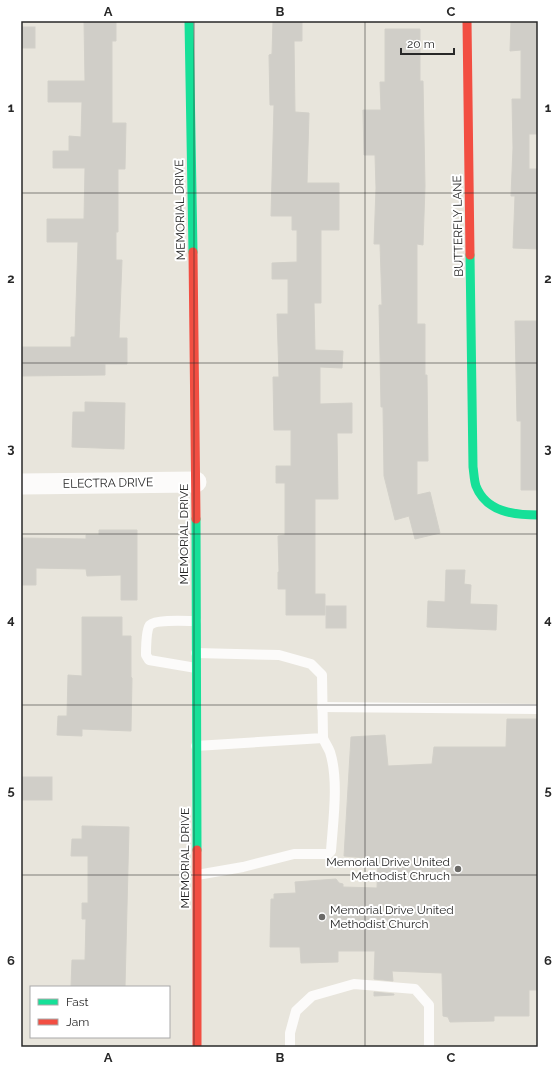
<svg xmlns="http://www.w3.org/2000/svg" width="559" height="1068" viewBox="0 0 559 1068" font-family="Raleway,sans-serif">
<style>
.building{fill:#d0cec8;stroke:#d2d0c9}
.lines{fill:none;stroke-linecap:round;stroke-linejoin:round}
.lane{stroke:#fcfbfa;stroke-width:10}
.street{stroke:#fcfbfa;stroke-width:21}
.fast{stroke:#16e098;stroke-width:9}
.jam{stroke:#f24e42;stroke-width:9}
.grid{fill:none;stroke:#282828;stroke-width:1;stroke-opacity:0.55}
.poi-dot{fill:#6b6a67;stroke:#fff;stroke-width:1.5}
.labels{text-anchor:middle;stroke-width:4;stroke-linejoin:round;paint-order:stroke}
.street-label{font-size:12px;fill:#282828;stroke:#fff}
.poi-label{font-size:12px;fill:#282828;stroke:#fff;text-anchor:end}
.neatline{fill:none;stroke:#282828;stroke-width:1.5}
.grid-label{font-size:13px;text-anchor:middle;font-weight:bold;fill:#282828}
</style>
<rect width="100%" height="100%" fill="#e8e5dc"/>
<g class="building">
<path d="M 84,21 L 116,21 L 116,41 L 112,41 L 112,123 L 126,123 L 125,169 L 118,169 L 118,232 L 116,232 L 116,260 L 122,260 L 119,338 L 127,338 L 127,364 L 105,364 L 105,375 L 21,376 L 21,347 L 71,347 L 71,337 L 75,337 L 78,242 L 47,242 L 47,219 L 84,219 L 85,168 L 53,168 L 53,151 L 69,151 L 69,136 L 81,137 L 82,102 L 48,102 L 48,81 L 85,81 Z"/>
<path d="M 273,21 L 302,21 L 302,41 L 294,41 L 295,112 L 309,113 L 307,183 L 339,183 L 339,230 L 321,230 L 321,303 L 314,303 L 315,350 L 343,351 L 342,368 L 320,367 L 320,404 L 352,403 L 352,433 L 337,433 L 338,499 L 315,499 L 315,594 L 325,594 L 325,615 L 286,615 L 286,589 L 278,589 L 278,572 L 279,572 L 278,536 L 285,535 L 285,483 L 276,483 L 276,466 L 291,466 L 291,430 L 274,430 L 273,377 L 279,377 L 277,314 L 288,314 L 288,279 L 272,279 L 272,263 L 297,262 L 297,230 L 292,230 L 292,216 L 271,216 L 274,105 L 270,105 L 269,55 L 272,54 Z"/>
<path d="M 511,21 L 538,21 L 538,134 L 529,134 L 529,169 L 538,169 L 538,249 L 513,248 L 515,196 L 511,196 L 513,148 L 512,99 L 521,99 L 521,50 L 510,51 Z"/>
<rect x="21" y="27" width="14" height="21"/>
<path d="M 385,29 L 420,29 L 420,81 L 423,81 L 425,186 L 423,245 L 417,244 L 417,324 L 425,324 L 425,375 L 427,375 L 428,461 L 417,461 L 417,495 L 430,492 L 440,533 L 415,539 L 409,516 L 395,520 L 384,476 L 383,407 L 381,407 L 380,355 L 379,305 L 382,305 L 380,244 L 374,244 L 376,188 L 375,155 L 364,155 L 363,110 L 381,110 L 380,82 L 385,82 Z"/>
<path d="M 515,321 L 538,321 L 538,490 L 521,490 L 521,421 L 517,421 Z"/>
<path d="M 85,402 L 125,403 L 124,449 L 72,447 L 73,412 L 85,412 Z"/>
<path d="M 99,530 L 137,530 L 137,600 L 121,600 L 121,575 L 87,576 L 86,569 L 36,568 L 36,585 L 21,585 L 21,538 L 86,539 L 86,535 L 99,535 Z"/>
<path d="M 446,570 L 465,570 L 464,584 L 471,585 L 470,604 L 497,605 L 496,630 L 427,627 L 428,601 L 445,602 Z"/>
<rect x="326" y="606" width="20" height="22"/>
<path d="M 82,617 L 122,617 L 122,636 L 131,636 L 131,677 L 132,678 L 131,731 L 82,729 L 82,736 L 57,735 L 58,716 L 67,716 L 68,675 L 82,676 Z"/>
<path d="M 507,719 L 538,719 L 538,990 L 529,990 L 529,1016 L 494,1016 L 494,1021 L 450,1022 L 448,1017 L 443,1016 L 442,973 L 392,971 L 393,981 L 374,979 L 375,951 L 338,951 L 338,962 L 301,963 L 300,947 L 270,947 L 271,899 L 274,899 L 274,894 L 296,893 L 295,882 L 336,879 L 339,883 L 343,884 L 343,887 L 377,888 L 378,859 L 344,856 L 351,737 L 385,735 L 388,766 L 432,764 L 434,747 L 506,747 Z"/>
<rect x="21" y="777" width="31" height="23"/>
<path d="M 82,826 L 129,827 L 125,987 L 71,987 L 72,960 L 85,960 L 86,919 L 82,919 L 82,903 L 88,903 L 88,856 L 71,856 L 72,839 L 82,839 Z"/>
<path d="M 374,992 L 394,994 L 394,995 L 374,996 Z"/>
</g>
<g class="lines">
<g class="lane">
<path d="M 196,621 C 187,621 156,619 150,625 C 146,628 146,650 146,655 L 149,660 L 196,668"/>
<path d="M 196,653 L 279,655 L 311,664 L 322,675 L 323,738 L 196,746"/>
<path d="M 322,707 L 538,709"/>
<path d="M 197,875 L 243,867 L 294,854 L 328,854 L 331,851 C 333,822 339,780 330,752 C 328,747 325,743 323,738"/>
<path d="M 290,1047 L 290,1033 L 296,1011 L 312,996 L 354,984 L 415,989 L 429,1005 L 429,1047"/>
</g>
<path class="street" d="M 21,484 L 196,482"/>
<g class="fast">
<path d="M 189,21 L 193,252"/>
<path d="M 470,255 L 473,467 C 474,473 474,480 476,486 C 486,512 514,515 538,515"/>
<path d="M 196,519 L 197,850"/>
</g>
<g class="jam">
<path d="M 467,21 L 470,255"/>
<path d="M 193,252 L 196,519"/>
<path d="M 197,850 L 197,1047"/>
</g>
</g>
<path class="grid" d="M 194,21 L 194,1047M 365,21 L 365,1047M 21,193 L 538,193M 21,363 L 538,363M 21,534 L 538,534M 21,705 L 538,705M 21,875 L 538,875"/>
<g class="poi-dot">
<circle cx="458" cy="869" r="4"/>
<circle cx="322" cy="917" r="4"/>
</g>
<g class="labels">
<g class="street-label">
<text transform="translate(180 210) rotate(-91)" y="4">MEMORIAL DRIVE</text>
<text transform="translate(458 226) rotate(-91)" y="4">BUTTERFLY LANE</text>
<text transform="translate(108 483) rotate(-1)" y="4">ELECTRA DRIVE</text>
<text transform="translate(184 534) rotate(-90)" y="4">MEMORIAL DRIVE</text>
<text transform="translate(185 858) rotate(-90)" y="4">MEMORIAL DRIVE</text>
</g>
<g class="poi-label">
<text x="450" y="866">Memorial Drive United<tspan x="450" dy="14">Methodist Chruch</tspan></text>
<text x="330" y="914" text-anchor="start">Memorial Drive United<tspan x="330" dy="14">Methodist Church</tspan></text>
</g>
</g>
<rect width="559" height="1068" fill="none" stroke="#ffffff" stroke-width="44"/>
<rect x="30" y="986" width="140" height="52" fill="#ffffff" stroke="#a9a9a9"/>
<rect x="38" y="999" width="20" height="6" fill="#16e098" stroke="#a9a9a9"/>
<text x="66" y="1006" font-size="12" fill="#282828">Fast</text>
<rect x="38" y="1019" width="20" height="6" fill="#f24e42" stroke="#a9a9a9"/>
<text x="66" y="1026" font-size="12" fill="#282828">Jam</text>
<path d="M401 48v6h53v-6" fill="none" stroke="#282828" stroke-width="2"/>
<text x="407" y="48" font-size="12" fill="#282828" stroke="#ffffff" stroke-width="3" paint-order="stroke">20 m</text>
<rect x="22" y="22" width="515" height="1024" class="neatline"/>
<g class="grid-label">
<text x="108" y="16">A</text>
<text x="280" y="16">B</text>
<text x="451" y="16">C</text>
<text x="11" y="112">1</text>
<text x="548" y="112">1</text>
<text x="11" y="283">2</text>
<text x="548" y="283">2</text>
<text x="11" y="453">3</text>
<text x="548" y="453">3</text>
<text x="11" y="624">4</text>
<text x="548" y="624">4</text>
<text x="11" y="795">5</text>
<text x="548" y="795">5</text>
<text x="11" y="965">6</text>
<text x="548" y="965">6</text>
<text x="108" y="1062">A</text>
<text x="280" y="1062">B</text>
<text x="451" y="1062">C</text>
</g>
</svg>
